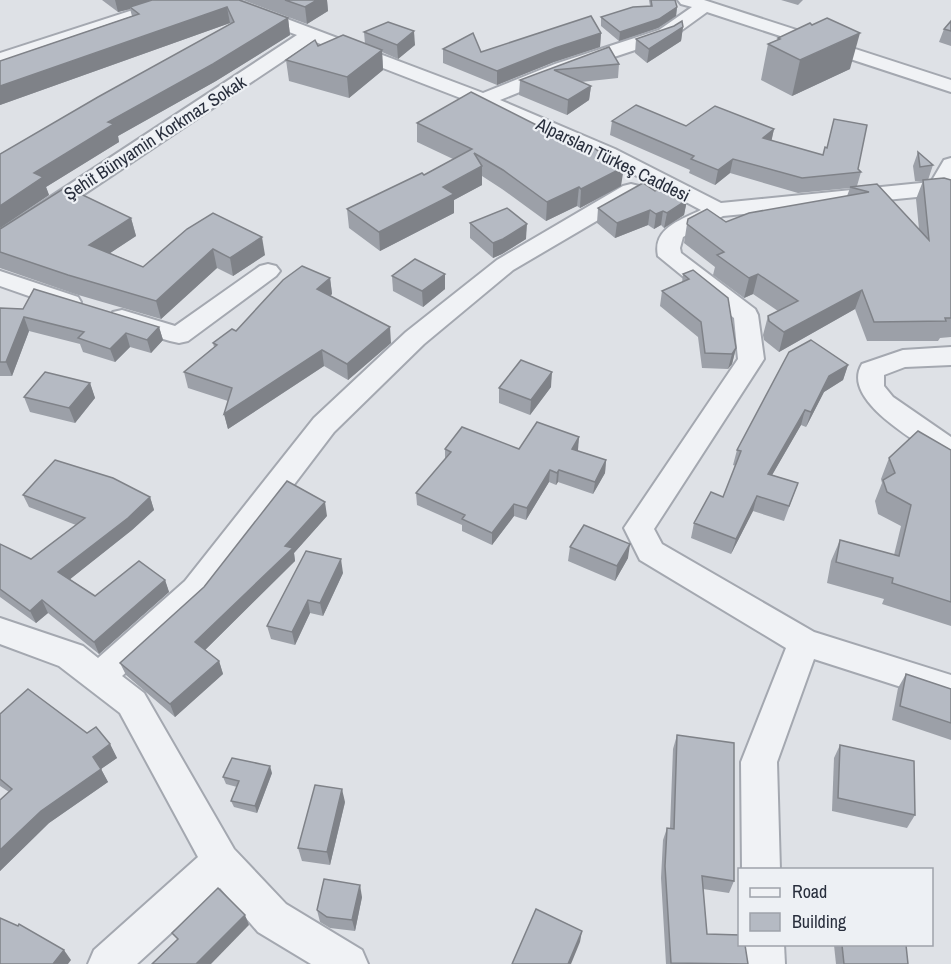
<svg xmlns="http://www.w3.org/2000/svg" width="951" height="964" viewBox="0 0 951 964" font-family="'Archivo Narrow',sans-serif">
<style>
.lines{fill:none;stroke-linecap:round;stroke-linejoin:round}
.minor-casing{stroke:#a4a8b0;stroke-width:4}
.minor{fill:#f0f2f5;fill-rule:evenodd}
.wall{fill:#9ca0a8}
.shaded-wall{fill:#7f8288}
.building{fill:#b5bac3;stroke:#7f8288;stroke-width:1.5}
.labels{text-anchor:middle;stroke-width:4.5;stroke-linejoin:round;paint-order:stroke}
.far-street-label{font-size:18px;fill:#282e3c;stroke:#edf0f4}
</style>
<rect width="100%" height="100%" fill="#dee1e6"/>
<g class="lines">
<defs>
<g id="minor">
<path d="M 164,0 L 190,0 L 187,4 L 0,65 L 0,53 Z"/>
<path d="M 212,0 L 237,0 L 483,93 L 555,64 L 659,30 L 692,7 L 681,4 L 678,0 L 704,0 L 951,80 L 951,92 L 707,12 L 671,38 L 569,72 L 500,100 L 615,149 L 721,203 L 931,182 L 944,160 L 951,158 L 951,199 L 937,195 L 723,216 L 683,237 L 680,248 L 681,253 L 755,309 L 758,315 L 764,359 L 654,529 L 662,544 L 814,632 L 951,675 L 951,703 L 814,659 L 777,762 L 780,870 L 742,870 L 741,762 L 786,648 L 640,560 L 624,528 L 738,359 L 734,318 L 658,256 C 652,228 681,220 701,210 L 601,157 L 476,104 L 313,41 L 8,245 L 0,247 L 0,230 L 297,35 L 215,4 Z"/>
<path d="M 631,184 L 639,186 L 642,191 L 639,196 L 513,270 L 424,344 L 334,432 L 207,599 L 122,676 L 144,693 L 234,849 L 286,904 L 362,950 L 368,964 L 311,964 L 258,932 L 220,888 L 137,964 L 88,964 L 94,950 L 198,857 L 120,713 L 59,666 L 0,644 L 0,618 L 83,646 L 98,658 L 185,581 L 314,418 L 406,332 L 497,260 L 623,186 Z"/>
<path d="M 268,264 L 276,266 L 280,271 L 276,276 L 188,341 L 179,343 L 170,341 L 113,324 L 110,318 L 113,312 L 122,310 L 175,326 L 260,266 Z"/>
<path d="M 0,271 L 78,297 L 81,302 L 78,307 L 69,310 L 0,286 Z"/>
<path d="M 951,347 L 951,365 L 905,367 L 884,375 L 884,386 L 893,397 L 951,437 L 951,461 L 941,458 C 917,441 840,400 862,364 L 903,350 Z"/>
<path d="M 744,944 L 784,944 L 785,964 L 745,964 Z"/>
</g>
</defs>
<use href="#minor" class="minor-casing"/>
<use href="#minor" class="minor"/>
</g>
<g class="wall">
<path d="M 102,0 L 239,0 L 288,18 L 290,35 L 216,81 L 118,136 L 119,142 L 46,187 L 49,195 L 0,228 L 0,154 L 230,25 L 230,23 L 0,105 L 0,61 L 132,16 L 130,9 L 118,12 Z"/>
<path d="M 243,0 L 327,0 L 328,11 L 307,24 Z"/>
<path d="M 649,0 L 675,0 L 677,7 L 676,16 L 658,28 L 619,41 L 601,26 L 601,17 L 650,6 Z"/>
<path d="M 781,0 L 803,0 L 798,5 Z"/>
<path d="M 951,21 L 951,46 L 939,42 L 944,29 Z"/>
<path d="M 683,27 L 681,41 L 647,63 L 635,53 L 636,39 Z"/>
<path d="M 364,32 L 415,45 L 398,59 L 382,52 L 383,70 L 349,98 L 289,81 L 286,60 L 365,44 Z"/>
<path d="M 601,33 L 600,47 L 554,62 L 497,85 L 443,63 L 443,49 L 481,52 Z"/>
<path d="M 778,38 L 850,69 L 792,96 L 761,80 L 768,44 L 777,40 Z"/>
<path d="M 609,47 L 619,64 L 618,78 L 581,82 L 591,86 L 589,100 L 567,115 L 519,95 L 520,80 Z"/>
<path d="M 612,121 L 686,126 L 774,129 L 771,141 L 858,169 L 861,172 L 857,186 L 877,184 L 919,229 L 916,199 L 923,181 L 915,181 L 913,166 L 918,152 L 933,165 L 928,180 L 951,180 L 951,337 L 940,338 L 938,341 L 867,341 L 855,309 L 779,352 L 764,340 L 763,335 L 768,316 L 778,311 L 753,294 L 744,298 L 713,275 L 715,267 L 684,243 L 687,224 L 726,222 L 847,196 L 850,188 L 798,193 L 730,173 L 715,185 L 689,173 L 690,170 L 610,135 Z"/>
<path d="M 417,123 L 621,186 L 580,208 L 577,206 L 546,221 L 502,189 L 482,176 L 482,185 L 454,200 L 454,213 L 380,251 L 349,228 L 347,209 L 424,175 L 453,159 L 417,142 Z"/>
<path d="M 655,191 L 687,200 L 684,215 L 664,228 L 661,225 L 654,229 L 648,225 L 615,238 L 597,223 L 598,208 Z"/>
<path d="M 131,218 L 136,236 L 110,253 L 143,267 L 187,229 L 265,255 L 233,276 L 217,268 L 161,319 L 75,294 L 0,268 L 0,229 Z"/>
<path d="M 470,223 L 526,239 L 502,254 L 493,258 L 470,238 Z"/>
<path d="M 693,270 L 736,348 L 732,364 L 728,369 L 702,368 L 698,337 L 660,306 L 662,291 L 682,283 L 683,274 Z"/>
<path d="M 392,276 L 445,289 L 423,307 L 393,291 Z"/>
<path d="M 330,278 L 332,294 L 330,296 L 391,343 L 348,380 L 324,366 L 228,429 L 224,414 L 228,401 L 188,388 L 184,372 L 214,347 L 213,343 Z"/>
<path d="M 0,308 L 159,327 L 163,340 L 151,353 L 130,347 L 115,362 L 83,352 L 80,344 L 29,331 L 12,376 L 0,376 Z"/>
<path d="M 848,365 L 843,380 L 824,392 L 806,427 L 801,425 L 772,475 L 798,483 L 784,521 L 753,511 L 731,554 L 691,538 L 694,523 L 723,497 L 736,466 L 733,465 L 737,450 Z"/>
<path d="M 90,383 L 95,398 L 75,423 L 30,412 L 24,397 Z"/>
<path d="M 551,387 L 530,415 L 499,403 L 499,388 Z"/>
<path d="M 579,437 L 577,451 L 606,460 L 605,473 L 593,494 L 558,482 L 556,485 L 549,482 L 526,520 L 514,516 L 492,545 L 462,531 L 462,525 L 417,505 L 416,493 L 445,459 L 445,449 L 519,449 Z"/>
<path d="M 951,450 L 951,626 L 882,604 L 884,599 L 827,583 L 831,561 L 840,540 L 894,555 L 901,526 L 878,514 L 875,501 L 882,483 L 881,479 L 889,458 Z"/>
<path d="M 23,495 L 150,497 L 154,510 L 132,530 L 70,579 L 95,596 L 165,580 L 169,592 L 99,654 L 48,613 L 36,623 L 0,597 L 0,544 L 31,559 L 76,525 L 29,507 Z"/>
<path d="M 327,516 L 294,553 L 295,561 L 205,650 L 219,661 L 223,674 L 175,717 L 126,675 L 120,663 Z"/>
<path d="M 570,547 L 628,558 L 615,581 L 568,561 Z"/>
<path d="M 343,573 L 323,616 L 310,613 L 295,645 L 271,639 L 267,626 Z"/>
<path d="M 906,674 L 951,689 L 951,740 L 892,720 L 898,688 Z"/>
<path d="M 0,714 L 87,733 L 110,744 L 117,758 L 101,769 L 108,782 L 49,823 L 0,871 L 0,800 L 9,792 L 0,786 Z"/>
<path d="M 677,735 L 734,881 L 729,893 L 703,889 L 707,934 L 748,964 L 666,964 L 661,878 L 663,840 L 667,828 L 670,828 L 673,749 Z"/>
<path d="M 840,745 L 915,815 L 907,828 L 832,811 L 834,758 Z"/>
<path d="M 272,773 L 257,813 L 234,807 L 231,801 L 237,787 L 226,784 L 223,777 Z"/>
<path d="M 345,802 L 330,865 L 302,861 L 298,848 Z"/>
<path d="M 362,897 L 355,931 L 330,928 L 320,922 L 317,910 Z"/>
<path d="M 834,945 L 906,945 L 908,964 L 836,964 Z"/>
</g>
<g class="shaded-wall">
<path d="M 115,0 L 157,0 L 130,7 L 130,9 L 118,12 Z"/>
<path d="M 317,0 L 327,0 L 328,11 L 307,24 L 305,7 Z"/>
<path d="M 227,7 L 230,23 L 0,105 L 0,86 Z"/>
<path d="M 677,7 L 676,16 L 658,28 L 619,41 L 620,32 Z"/>
<path d="M 288,18 L 290,35 L 216,81 L 118,136 L 119,142 L 46,187 L 49,195 L 0,228 L 0,206 L 34,173 L 108,122 Z"/>
<path d="M 683,27 L 681,41 L 647,63 L 649,49 Z"/>
<path d="M 414,31 L 415,45 L 398,59 L 397,45 Z"/>
<path d="M 601,33 L 600,47 L 554,62 L 497,85 L 497,71 L 555,48 Z"/>
<path d="M 860,33 L 850,69 L 792,96 L 800,60 Z"/>
<path d="M 382,50 L 383,70 L 349,98 L 347,77 Z"/>
<path d="M 591,86 L 589,100 L 567,115 L 568,100 Z"/>
<path d="M 774,129 L 771,143 L 763,138 Z"/>
<path d="M 733,159 L 730,173 L 715,185 L 718,170 Z"/>
<path d="M 482,166 L 482,185 L 454,200 L 454,213 L 380,251 L 379,232 L 443,187 Z"/>
<path d="M 624,167 L 621,186 L 580,208 L 581,189 Z"/>
<path d="M 579,187 L 577,206 L 546,221 L 547,202 Z"/>
<path d="M 687,200 L 684,215 L 664,228 L 667,213 Z"/>
<path d="M 650,210 L 648,225 L 615,238 L 617,223 Z"/>
<path d="M 663,211 L 661,225 L 654,229 L 656,214 Z"/>
<path d="M 131,218 L 136,236 L 95,263 L 89,245 Z"/>
<path d="M 527,224 L 526,239 L 502,254 L 493,258 L 493,243 Z"/>
<path d="M 262,237 L 265,255 L 233,276 L 230,258 Z"/>
<path d="M 213,249 L 217,268 L 161,319 L 156,301 Z"/>
<path d="M 445,274 L 445,289 L 423,307 L 422,291 Z"/>
<path d="M 758,274 L 753,294 L 744,298 L 749,278 Z"/>
<path d="M 330,278 L 332,294 L 319,305 L 317,289 Z"/>
<path d="M 862,290 L 855,309 L 779,352 L 784,332 Z"/>
<path d="M 24,317 L 29,331 L 12,376 L 6,362 Z"/>
<path d="M 159,327 L 163,340 L 151,353 L 147,340 Z"/>
<path d="M 390,327 L 391,343 L 348,380 L 347,364 Z"/>
<path d="M 126,333 L 130,347 L 115,362 L 110,349 Z"/>
<path d="M 736,348 L 732,364 L 728,369 L 732,354 Z"/>
<path d="M 322,350 L 324,366 L 228,429 L 224,414 Z"/>
<path d="M 848,365 L 843,380 L 824,392 L 806,427 L 811,412 L 829,376 Z"/>
<path d="M 552,372 L 551,387 L 530,415 L 531,400 Z"/>
<path d="M 90,383 L 95,398 L 75,423 L 69,408 Z"/>
<path d="M 805,410 L 801,425 L 764,489 L 768,474 Z"/>
<path d="M 579,437 L 578,450 L 571,461 L 572,449 Z"/>
<path d="M 606,460 L 605,473 L 593,494 L 595,482 Z"/>
<path d="M 550,470 L 549,482 L 526,520 L 527,508 Z"/>
<path d="M 559,470 L 558,482 L 556,485 L 557,473 Z"/>
<path d="M 757,496 L 753,511 L 731,554 L 736,539 Z"/>
<path d="M 150,497 L 154,510 L 132,530 L 64,584 L 58,572 Z"/>
<path d="M 325,502 L 327,516 L 294,553 L 295,561 L 200,655 L 195,642 Z"/>
<path d="M 514,504 L 514,516 L 492,545 L 492,533 Z"/>
<path d="M 630,544 L 628,558 L 615,581 L 617,566 Z"/>
<path d="M 341,559 L 343,573 L 323,616 L 320,603 Z"/>
<path d="M 165,580 L 169,592 L 99,654 L 94,642 Z"/>
<path d="M 42,600 L 48,613 L 36,623 L 30,611 Z"/>
<path d="M 308,600 L 310,613 L 295,645 L 292,632 Z"/>
<path d="M 219,661 L 223,674 L 175,717 L 170,704 Z"/>
<path d="M 110,744 L 117,758 L 101,769 L 108,782 L 49,823 L 0,871 L 0,850 L 93,757 Z"/>
<path d="M 270,766 L 272,773 L 257,813 L 255,806 Z"/>
<path d="M 342,789 L 345,802 L 330,865 L 327,852 Z"/>
<path d="M 360,885 L 362,897 L 355,931 L 352,920 Z"/>
<path d="M 245,915 L 249,925 L 211,964 L 196,964 Z"/>
<path d="M 582,931 L 580,942 L 571,964 L 568,964 Z"/>
<path d="M 64,950 L 71,960 L 68,964 L 53,964 Z"/>
</g>
<g class="building">
<path d="M 152,0 L 239,0 L 288,18 L 213,64 L 108,122 L 114,124 L 34,173 L 43,177 L 0,206 L 0,154 L 98,97 L 234,22 L 227,7 L 0,86 L 0,61 L 139,14 L 130,7 Z"/>
<path d="M 285,0 L 317,0 L 305,7 Z"/>
<path d="M 651,0 L 675,0 L 677,7 L 659,19 L 620,32 L 601,17 L 633,7 L 652,6 Z"/>
<path d="M 591,16 L 601,33 L 555,48 L 497,71 L 443,49 L 473,33 L 481,52 Z"/>
<path d="M 827,18 L 860,33 L 800,60 L 768,44 L 780,39 L 778,38 L 810,23 L 812,25 Z"/>
<path d="M 682,21 L 683,27 L 649,49 L 636,39 L 674,26 Z"/>
<path d="M 951,21 L 951,31 L 944,29 Z"/>
<path d="M 388,22 L 414,31 L 397,45 L 364,32 Z"/>
<path d="M 343,35 L 382,50 L 347,77 L 286,60 L 315,40 L 318,46 Z"/>
<path d="M 609,47 L 619,64 L 554,70 L 591,86 L 568,100 L 520,80 Z"/>
<path d="M 471,92 L 572,143 L 578,138 L 624,167 L 581,189 L 579,187 L 547,202 L 503,170 L 474,153 L 482,166 L 443,187 L 454,194 L 379,232 L 347,209 L 422,173 L 424,175 L 472,149 L 417,123 Z"/>
<path d="M 636,105 L 686,126 L 715,106 L 774,129 L 763,138 L 823,155 L 825,147 L 827,148 L 834,119 L 867,125 L 858,169 L 861,172 L 802,178 L 733,159 L 718,170 L 691,159 L 694,156 L 612,121 Z"/>
<path d="M 918,152 L 933,165 L 920,167 Z"/>
<path d="M 944,178 L 951,180 L 951,318 L 945,318 L 946,321 L 874,322 L 862,290 L 784,332 L 769,321 L 768,316 L 798,301 L 758,274 L 749,278 L 717,255 L 724,252 L 687,224 L 688,219 L 707,209 L 726,222 L 749,213 L 869,192 L 850,187 L 877,184 L 929,240 L 923,180 Z"/>
<path d="M 643,183 L 655,191 L 666,186 L 687,200 L 667,213 L 663,211 L 656,214 L 650,210 L 617,223 L 598,208 Z"/>
<path d="M 66,187 L 131,218 L 89,245 L 143,267 L 187,229 L 213,213 L 262,237 L 230,258 L 213,249 L 156,301 L 68,275 L 0,252 L 0,229 Z"/>
<path d="M 507,208 L 527,224 L 503,239 L 493,243 L 470,223 Z"/>
<path d="M 415,259 L 445,274 L 422,291 L 392,276 Z"/>
<path d="M 302,266 L 330,278 L 317,289 L 390,327 L 347,364 L 322,350 L 224,414 L 232,388 L 184,372 L 217,345 L 213,343 L 232,329 L 236,331 L 283,280 Z"/>
<path d="M 693,270 L 728,298 L 736,348 L 732,354 L 705,353 L 701,322 L 662,291 L 689,279 L 683,274 Z"/>
<path d="M 34,289 L 159,327 L 147,340 L 126,333 L 110,349 L 78,338 L 84,332 L 24,317 L 6,362 L 0,362 L 0,308 L 23,309 Z"/>
<path d="M 811,340 L 848,365 L 829,376 L 811,412 L 805,410 L 768,474 L 798,483 L 789,506 L 757,496 L 736,539 L 694,523 L 711,492 L 723,497 L 741,451 L 737,450 L 789,352 Z"/>
<path d="M 521,360 L 552,372 L 531,400 L 499,388 Z"/>
<path d="M 45,372 L 90,383 L 69,408 L 24,397 Z"/>
<path d="M 537,422 L 579,437 L 572,449 L 606,460 L 595,482 L 559,470 L 557,473 L 550,470 L 527,508 L 514,504 L 492,533 L 462,519 L 465,515 L 416,493 L 451,452 L 445,449 L 462,427 L 519,449 Z"/>
<path d="M 918,431 L 951,450 L 951,602 L 892,583 L 893,578 L 836,562 L 840,540 L 899,556 L 911,505 L 887,492 L 883,480 L 895,473 L 889,458 Z"/>
<path d="M 55,460 L 113,478 L 150,497 L 128,518 L 58,572 L 95,596 L 139,561 L 165,580 L 94,642 L 42,600 L 30,611 L 0,589 L 0,544 L 31,559 L 85,518 L 23,495 Z"/>
<path d="M 287,481 L 325,502 L 285,546 L 293,548 L 195,642 L 219,661 L 170,704 L 120,663 L 204,587 Z"/>
<path d="M 584,525 L 630,544 L 617,566 L 570,547 Z"/>
<path d="M 306,551 L 341,559 L 320,603 L 308,600 L 292,632 L 267,626 Z"/>
<path d="M 906,674 L 951,689 L 951,723 L 900,706 Z"/>
<path d="M 28,689 L 87,733 L 96,727 L 110,744 L 93,757 L 101,769 L 41,811 L 0,850 L 0,800 L 12,789 L 0,779 L 0,714 Z"/>
<path d="M 677,735 L 734,743 L 734,881 L 702,876 L 707,934 L 740,935 L 740,945 L 745,945 L 748,964 L 671,963 L 665,866 L 667,828 L 674,829 Z"/>
<path d="M 840,745 L 914,761 L 915,815 L 838,798 Z"/>
<path d="M 232,758 L 270,766 L 255,806 L 231,801 L 239,781 L 223,777 Z"/>
<path d="M 315,785 L 342,789 L 327,852 L 298,848 Z"/>
<path d="M 324,879 L 360,885 L 352,920 L 327,917 L 317,910 Z"/>
<path d="M 218,888 L 245,915 L 196,964 L 152,964 L 178,939 L 172,933 Z"/>
<path d="M 536,909 L 582,931 L 568,964 L 512,964 Z"/>
<path d="M 0,918 L 18,926 L 19,924 L 64,950 L 53,964 L 0,964 Z"/>
<path d="M 842,945 L 906,945 L 908,964 L 844,964 Z"/>
</g>
<g class="labels">
<g class="far-street-label">
<text transform="translate(155 138) rotate(-33)" y="6">Şehit Bünyamin Korkmaz Sokak</text>
<text transform="translate(613 160) rotate(26)" y="6">Alparslan Türkeş Caddesi</text>
</g>
</g>
<rect x="738" y="868" width="195" height="78" fill="#edf0f4" stroke="#9ea2aa" stroke-width="1.5"/>
<rect x="750" y="888" width="30" height="9" fill="#f0f2f5" stroke="#9ea2aa" stroke-width="1.5"/>
<text x="792" y="898" font-size="18" fill="#282e3c">Road</text>
<rect x="750" y="913" width="30" height="18" fill="#b5bac3" stroke="#9ea2aa" stroke-width="1.5"/>
<text x="792" y="928" font-size="18" fill="#282e3c">Building</text>
</svg>
